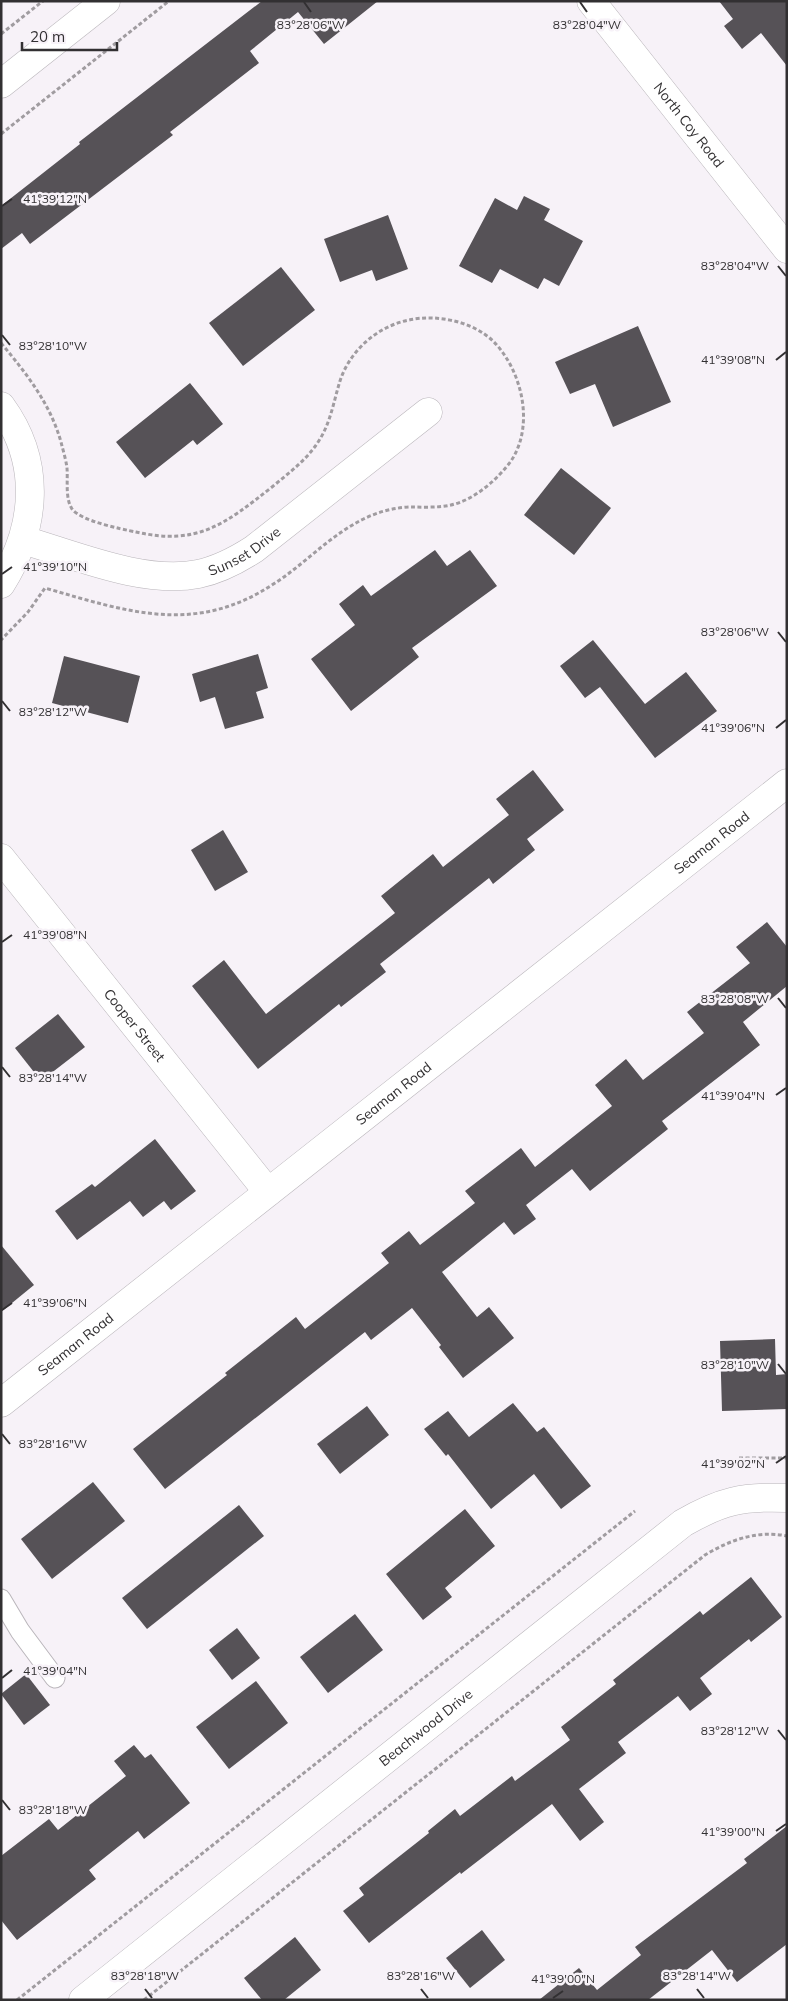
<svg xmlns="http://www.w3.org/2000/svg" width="788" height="2001" viewBox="0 0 788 2001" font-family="Mulish,sans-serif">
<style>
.building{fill:#565257}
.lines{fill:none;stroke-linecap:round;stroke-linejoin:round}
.lane-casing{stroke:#bab6bb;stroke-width:21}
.street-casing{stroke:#bab6bb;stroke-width:29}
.secondary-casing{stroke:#bab6bb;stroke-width:29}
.path{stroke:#a09ca0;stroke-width:3;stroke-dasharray:4 2.5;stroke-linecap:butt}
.lane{stroke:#fff;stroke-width:19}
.street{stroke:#fff;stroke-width:28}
.secondary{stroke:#fff;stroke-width:28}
.ticks{fill:none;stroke:#323032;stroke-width:2}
.labels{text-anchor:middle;stroke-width:5;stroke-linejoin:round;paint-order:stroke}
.street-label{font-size:14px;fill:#323032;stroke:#f7f2f8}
.ticks-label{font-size:12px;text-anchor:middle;fill:#323032;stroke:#f7f2f8;stroke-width:5;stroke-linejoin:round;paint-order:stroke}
</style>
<rect width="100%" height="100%" fill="#f7f2f8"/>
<g class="building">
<path d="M 262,1 L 378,1 L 324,44 L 298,12 L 250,51 L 259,63 L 170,132 L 173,135 L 30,244 L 22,233 L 1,249 L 1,206 L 80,144 L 79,142 Z"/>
<path d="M 719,1 L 787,1 L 787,66 L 761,33 L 742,49 L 724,26 L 733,19 Z"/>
<path d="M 524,196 L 550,209 L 544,220 L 583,241 L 559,286 L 544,278 L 538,289 L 500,269 L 492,283 L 459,266 L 495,198 L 517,210 Z"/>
<path d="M 388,215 L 408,269 L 376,281 L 372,270 L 340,282 L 324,239 Z"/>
<path d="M 281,267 L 315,310 L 243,366 L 209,323 Z"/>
<path d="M 638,326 L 671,402 L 613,427 L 595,384 L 570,394 L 555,362 Z"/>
<path d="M 190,383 L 223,424 L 197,445 L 193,440 L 145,478 L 116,442 Z"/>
<path d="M 561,468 L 611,508 L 574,555 L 524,515 Z"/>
<path d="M 435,550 L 447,566 L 470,550 L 497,586 L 412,648 L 419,657 L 351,711 L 311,659 L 355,625 L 339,604 L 363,585 L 371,596 Z"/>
<path d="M 593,640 L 645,704 L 686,672 L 717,711 L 655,758 L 600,687 L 585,698 L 560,666 Z"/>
<path d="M 258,654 L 268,688 L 256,692 L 264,718 L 225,729 L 215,697 L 200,702 L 192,674 Z"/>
<path d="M 64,656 L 140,676 L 128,723 L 52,703 Z"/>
<path d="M 533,770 L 564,810 L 527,839 L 535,850 L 493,884 L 489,878 L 380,964 L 386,972 L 341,1007 L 339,1004 L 258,1069 L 192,986 L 224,960 L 266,1014 L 395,913 L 381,896 L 433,854 L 443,867 L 509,815 L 496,799 Z"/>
<path d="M 223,830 L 248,872 L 215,891 L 191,850 Z"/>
<path d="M 767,922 L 787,947 L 787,986 L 743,1022 L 760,1045 L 662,1121 L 668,1129 L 590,1191 L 572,1169 L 526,1205 L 536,1219 L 514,1235 L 504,1222 L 442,1272 L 477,1317 L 489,1307 L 514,1338 L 463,1378 L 439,1347 L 441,1345 L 412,1308 L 371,1340 L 365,1332 L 165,1489 L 133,1449 L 227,1375 L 225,1373 L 296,1317 L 305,1329 L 389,1263 L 381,1253 L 409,1231 L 420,1245 L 475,1203 L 465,1191 L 521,1148 L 535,1167 L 612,1106 L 595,1085 L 626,1059 L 643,1080 L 704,1033 L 687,1012 L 750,963 L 736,947 Z"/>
<path d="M 58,1014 L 85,1047 L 41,1081 L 15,1048 Z"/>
<path d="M 155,1139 L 196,1191 L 171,1210 L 164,1201 L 143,1217 L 130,1201 L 77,1240 L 55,1211 L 92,1184 L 95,1187 Z"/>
<path d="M 1,1245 L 34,1285 L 1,1312 Z"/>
<path d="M 775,1339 L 776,1375 L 787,1374 L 787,1409 L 722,1411 L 720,1341 Z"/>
<path d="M 513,1403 L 537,1432 L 544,1427 L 591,1486 L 561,1509 L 534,1474 L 491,1509 L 448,1454 L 446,1456 L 424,1429 L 448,1411 L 469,1437 Z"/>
<path d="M 367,1406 L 389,1435 L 340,1474 L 317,1444 Z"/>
<path d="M 93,1482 L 125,1521 L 52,1579 L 21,1539 Z"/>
<path d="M 239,1505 L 264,1536 L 147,1629 L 122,1598 Z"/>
<path d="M 465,1509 L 495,1546 L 445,1588 L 452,1597 L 423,1620 L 386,1574 Z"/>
<path d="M 751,1577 L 782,1617 L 751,1642 L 749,1639 L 700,1678 L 712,1694 L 690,1711 L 678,1696 L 618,1742 L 626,1753 L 579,1789 L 604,1822 L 580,1841 L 552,1804 L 461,1874 L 460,1872 L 369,1943 L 343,1911 L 364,1895 L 359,1888 L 429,1833 L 428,1831 L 455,1809 L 460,1816 L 512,1776 L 515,1781 L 570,1740 L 561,1727 L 616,1684 L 613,1680 L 700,1611 L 703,1615 Z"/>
<path d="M 355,1614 L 383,1650 L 328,1693 L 300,1657 Z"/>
<path d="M 237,1628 L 260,1658 L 232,1680 L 209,1650 Z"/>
<path d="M 26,1674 L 50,1705 L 24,1725 L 1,1694 Z"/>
<path d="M 256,1681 L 288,1723 L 229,1769 L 196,1727 Z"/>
<path d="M 134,1745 L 145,1758 L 151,1754 L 190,1803 L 144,1839 L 138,1831 L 89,1870 L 96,1879 L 17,1940 L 1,1920 L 1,1856 L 49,1819 L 58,1830 L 126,1776 L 114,1761 Z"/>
<path d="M 787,1826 L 787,1944 L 737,1982 L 712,1950 L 648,2000 L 539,2000 L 579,1968 L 597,1990 L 641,1955 L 635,1947 L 747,1863 L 744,1859 Z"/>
<path d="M 482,1930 L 505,1960 L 470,1988 L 446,1958 Z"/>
<path d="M 295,1937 L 321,1970 L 284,2000 L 262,2000 L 244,1978 Z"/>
</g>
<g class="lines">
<defs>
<path id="lane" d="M 1,1599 L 20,1631 L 55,1678"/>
<g id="street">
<path d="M 1,84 L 106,1"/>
<path d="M 1,406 C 42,462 37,527 1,584"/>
<path id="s1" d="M 23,540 C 75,555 145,585 198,574 C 218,570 237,560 254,549 L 428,412"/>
<path id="s2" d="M 1,858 L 268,1192"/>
<path id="s3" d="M 83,2000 L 683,1523 C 721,1501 743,1496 787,1498"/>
</g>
<g id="secondary">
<path id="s4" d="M 591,1 L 787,249"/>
<path id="s5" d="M 1,1403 L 787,783"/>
</g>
</defs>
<use href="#lane" class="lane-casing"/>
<use href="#street" class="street-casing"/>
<use href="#secondary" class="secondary-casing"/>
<g class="path">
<path d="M 1,34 L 43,1"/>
<path d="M 1,134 L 169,1"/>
<path d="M 1,343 C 26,373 50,403 61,442 C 63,450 66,460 67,468 C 68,481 65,498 72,509 C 81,521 121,529 136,532 C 198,546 225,524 272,487 C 290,472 308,459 320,439 C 331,421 334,400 340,381 C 350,350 378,326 409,320 C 436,314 472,321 493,341 C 522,370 535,425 511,461 C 497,480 474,500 451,505 C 438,508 423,507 410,507 C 386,508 366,516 346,529 C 321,545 300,567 275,583 C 196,636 128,612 45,588 L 28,612 L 1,640"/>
<path d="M 739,1458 L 787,1458"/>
<path d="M 17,2000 L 635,1511"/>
<path d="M 144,2000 L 705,1555 C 730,1540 757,1530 787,1536"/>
</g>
<use href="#lane" class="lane"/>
<use href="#street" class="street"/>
<use href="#secondary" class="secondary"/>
</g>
<path class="ticks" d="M 304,2 L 311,12M 580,2 L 587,12M 2,206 L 12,199M 778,266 L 786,276M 2,335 L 10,345M 776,360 L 786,352M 2,574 L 12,567M 778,632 L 786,642M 2,701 L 10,711M 776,728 L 786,720M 2,942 L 12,935M 778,998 L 786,1008M 2,1067 L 10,1077M 776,1095 L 786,1088M 2,1310 L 12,1303M 778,1364 L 786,1374M 2,1434 L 10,1444M 776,1463 L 786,1456M 2,1678 L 12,1670M 778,1730 L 786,1740M 2,1800 L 10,1810M 776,1831 L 786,1824M 145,1989 L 152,1998M 421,1989 L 428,1998M 697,1989 L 704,1998M 553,1998 L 563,1991"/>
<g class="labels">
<g class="street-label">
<text dy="5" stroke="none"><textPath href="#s4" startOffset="158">North Coy Road</textPath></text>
<text dy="5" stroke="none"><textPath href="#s1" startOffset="232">Sunset Drive</textPath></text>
<text dy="5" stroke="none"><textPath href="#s5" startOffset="905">Seaman Road</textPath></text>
<text dy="5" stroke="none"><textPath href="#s2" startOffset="214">Cooper Street</textPath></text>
<text dy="5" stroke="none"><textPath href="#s5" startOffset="500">Seaman Road</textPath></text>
<text dy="5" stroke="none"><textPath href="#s5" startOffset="95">Seaman Road</textPath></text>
<text dy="5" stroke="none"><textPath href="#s3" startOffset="438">Beachwood Drive</textPath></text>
</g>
</g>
<g class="ticks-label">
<text x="311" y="29">83°28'06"W</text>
<text x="587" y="29">83°28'04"W</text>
<text x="55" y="203">41°39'12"N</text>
<text x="735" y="270">83°28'04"W</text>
<text x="53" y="350">83°28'10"W</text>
<text x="733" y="364">41°39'08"N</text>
<text x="55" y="571">41°39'10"N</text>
<text x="735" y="636">83°28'06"W</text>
<text x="53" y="716">83°28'12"W</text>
<text x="733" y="732">41°39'06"N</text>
<text x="55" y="939">41°39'08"N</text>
<text x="735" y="1003">83°28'08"W</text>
<text x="53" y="1082">83°28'14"W</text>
<text x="733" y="1100">41°39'04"N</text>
<text x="55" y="1307">41°39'06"N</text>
<text x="735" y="1369">83°28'10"W</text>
<text x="53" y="1448">83°28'16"W</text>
<text x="733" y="1468">41°39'02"N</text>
<text x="55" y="1675">41°39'04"N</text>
<text x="735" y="1735">83°28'12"W</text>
<text x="53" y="1814">83°28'18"W</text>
<text x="733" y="1836">41°39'00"N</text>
<text x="145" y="1980">83°28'18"W</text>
<text x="421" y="1980">83°28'16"W</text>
<text x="697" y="1980">83°28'14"W</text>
<text x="563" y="1983">41°39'00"N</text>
</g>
<rect width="788" height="2001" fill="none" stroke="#323032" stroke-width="5"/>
<path d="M22 42v8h95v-8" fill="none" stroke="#323032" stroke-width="2.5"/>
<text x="30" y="42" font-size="15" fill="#323032" stroke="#f7f2f8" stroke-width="4" paint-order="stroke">20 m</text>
</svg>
